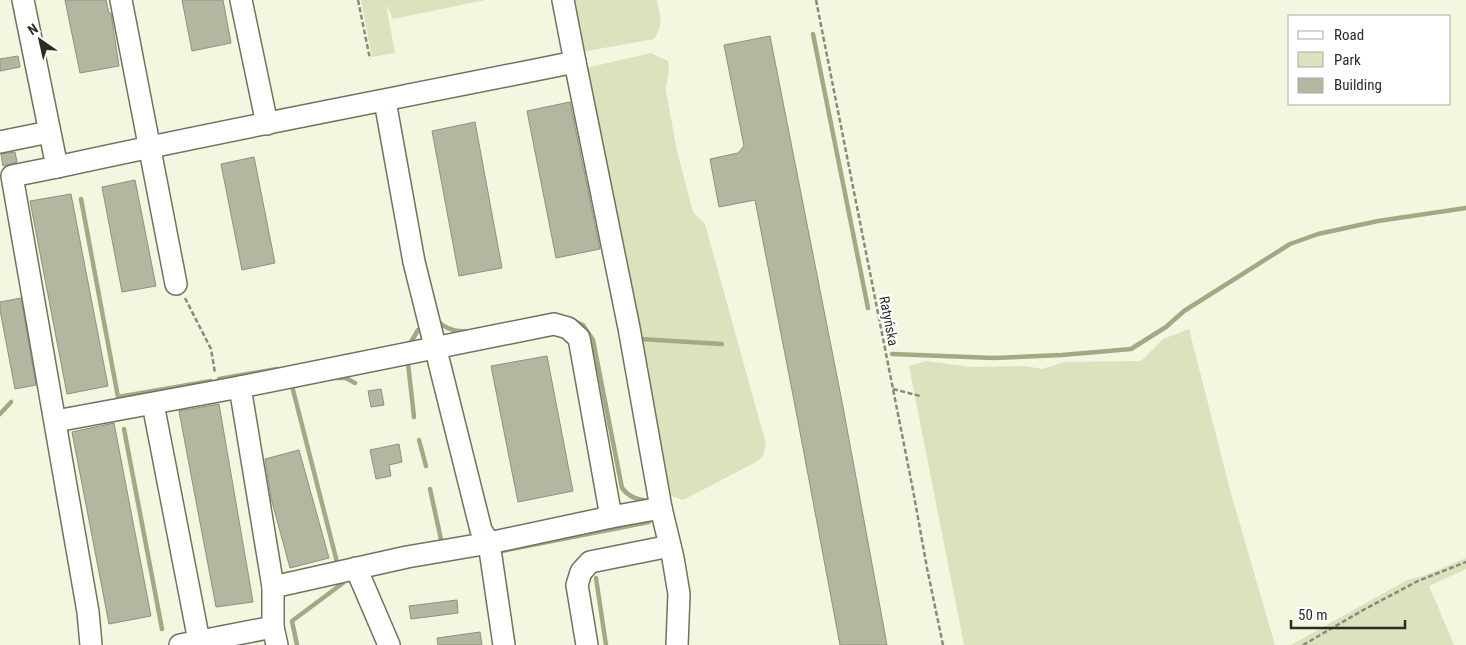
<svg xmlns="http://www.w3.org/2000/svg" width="1466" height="645" viewBox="0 0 1466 645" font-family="'Roboto Condensed',sans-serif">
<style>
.green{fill:#dbe2bd}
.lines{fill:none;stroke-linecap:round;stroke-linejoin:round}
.stream{stroke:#a3aa83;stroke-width:4.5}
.building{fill:#b2b7a0;stroke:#8e927d}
.minor-casing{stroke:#70735f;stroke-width:24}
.path{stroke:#888b7b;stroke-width:2.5;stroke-dasharray:5 2.5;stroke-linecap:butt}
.minor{stroke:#fff;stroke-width:21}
.labels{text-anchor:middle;stroke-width:4.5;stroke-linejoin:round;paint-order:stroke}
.street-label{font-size:14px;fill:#2b2d24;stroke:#fff}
</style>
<rect width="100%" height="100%" fill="#f2f7df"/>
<g class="green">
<path d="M 361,0 L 485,0 L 393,19 L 386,4 L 395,53 L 372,57 Z"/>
<path d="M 571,0 L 657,0 C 660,16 664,25 654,39 L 581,52 Z"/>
<path d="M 651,53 L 668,61 C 671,74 666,79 666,91 L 677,151 L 693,212 L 705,224 L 766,444 L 763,456 L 758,461 L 683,500 L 669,495 L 586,68 Z"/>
<path d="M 1189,329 L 1230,490 L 1275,645 L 964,645 L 909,366 L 926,361 L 972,367 L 1025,366 L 1042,369 L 1065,362 L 1141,361 L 1163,339 Z"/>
<path d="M 1466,558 L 1466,569 L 1429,586 L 1454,645 L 1291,645 L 1407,580 L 1426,575 Z"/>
</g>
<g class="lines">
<g class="stream">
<path d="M 813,34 L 868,308"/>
<path d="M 81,199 L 118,397 L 211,381"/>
<path d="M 437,320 C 445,329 455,332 466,331"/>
<path d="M 574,321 L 583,325 L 593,340 L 622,488 C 629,497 636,499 647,501"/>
<path d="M 640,339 L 722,344"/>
<path d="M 407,344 L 411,342 L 418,330"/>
<path d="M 892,354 L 994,358 L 1062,355 L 1131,349 L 1166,327 L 1184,311 L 1290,244 L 1318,234 L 1378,221 L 1466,208"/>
<path d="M 408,363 L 414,417"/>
<path d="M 337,378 L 346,378 L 355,383"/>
<path d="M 219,379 L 277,369"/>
<path d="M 295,385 L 292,386 L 338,566"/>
<path d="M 0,414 L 11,402"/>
<path d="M 124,429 L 162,629"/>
<path d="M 419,440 L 426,466"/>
<path d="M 430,489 L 442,544"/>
<path d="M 502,551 L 649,522"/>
<path d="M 596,578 L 606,645"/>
<path d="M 297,645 L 292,621 L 343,583"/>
</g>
</g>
<g class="building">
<path d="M 65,0 L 106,0 L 109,13 L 111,13 L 119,66 L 80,73 Z"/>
<path d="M 182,0 L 223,0 L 231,43 L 192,51 Z"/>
<path d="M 770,36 L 843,407 L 887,645 L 840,645 L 797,416 L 755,200 L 719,207 L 710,159 L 738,153 L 744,146 L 724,45 Z"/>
<path d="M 18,56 L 20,67 L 0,71 L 0,59 Z"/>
<path d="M 570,102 L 600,249 L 556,258 L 527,111 Z"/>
<path d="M 475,122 L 502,268 L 459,276 L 432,131 Z"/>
<path d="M 15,152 L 17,162 L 3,166 L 1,154 Z"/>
<path d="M 254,157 L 275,263 L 242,270 L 221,164 Z"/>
<path d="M 135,180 L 156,286 L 122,292 L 102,187 Z"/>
<path d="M 71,194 L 108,386 L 67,394 L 30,201 Z"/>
<path d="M 21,298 L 36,385 L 15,389 L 0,310 L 0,302 Z"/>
<path d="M 547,356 L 573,491 L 518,502 L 491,366 Z"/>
<path d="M 381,389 L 384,405 L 371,407 L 368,391 Z"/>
<path d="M 219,404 L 253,602 L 216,607 L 179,411 Z"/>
<path d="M 114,423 L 151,616 L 109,624 L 72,432 Z"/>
<path d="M 399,444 L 402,462 L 389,465 L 391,476 L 376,479 L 370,450 Z"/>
<path d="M 299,450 L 329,558 L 290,568 L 271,498 L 265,459 Z"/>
<path d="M 457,600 L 458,613 L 411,619 L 409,606 Z"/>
<path d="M 480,632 L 482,645 L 438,645 L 437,638 Z"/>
</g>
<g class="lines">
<defs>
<g id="minor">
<path d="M 23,0 L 57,167 C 229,129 403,97 575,62 L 563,0"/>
<path d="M 121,0 L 176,284"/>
<path d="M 241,0 L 267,124"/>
<path d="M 385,101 L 414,262 L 481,530 L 489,543 L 504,645"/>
<path d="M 0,142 L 49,132"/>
<path d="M 57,167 L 12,176 L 88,612 L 91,645"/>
<path d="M 240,387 L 554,324 L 568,328 L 579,338 L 611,517"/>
<path d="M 153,404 L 199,641"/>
<path d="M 56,421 L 240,387 L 273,587 L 273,627 L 277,645"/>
<path d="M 661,508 L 673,558 L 679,594 L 677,645"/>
<path d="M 356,568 L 389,645"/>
<path d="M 273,587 L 407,557 L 489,543 L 611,517 L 661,508 L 629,328 L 575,62"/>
<path d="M 180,645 L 273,627"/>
<path d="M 587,645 L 577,585 L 581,572 L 590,562 L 670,546"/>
</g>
</defs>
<use href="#minor" class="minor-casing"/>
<g class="path">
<path d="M 358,0 L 370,59"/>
<path d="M 816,0 L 913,490 L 927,568 L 943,645"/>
<path d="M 185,298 L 211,349 L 215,373"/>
<path d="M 893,389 L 920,396"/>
<path d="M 1303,645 L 1365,609 L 1418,581 L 1466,562"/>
</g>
<use href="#minor" class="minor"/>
</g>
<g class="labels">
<g class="street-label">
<text transform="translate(889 321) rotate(79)" y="5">Ratyńska</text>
</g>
</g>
<rect x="1288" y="15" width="162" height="90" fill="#ffffff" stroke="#aaaba7"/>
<rect x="1298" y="31" width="25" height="8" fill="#ffffff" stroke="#aaaba7"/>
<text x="1334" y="40" font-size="15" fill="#2b2d24">Road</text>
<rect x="1298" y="52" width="25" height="15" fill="#dbe2bd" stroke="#aaaba7"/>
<text x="1334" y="65" font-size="15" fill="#2b2d24">Park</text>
<rect x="1298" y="78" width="25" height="15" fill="#b2b7a0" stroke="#aaaba7"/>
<text x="1334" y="90" font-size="15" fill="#2b2d24">Building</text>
<g transform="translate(40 40) rotate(326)" stroke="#ffffff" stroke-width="4" paint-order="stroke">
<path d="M0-4L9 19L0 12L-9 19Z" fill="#2b2d24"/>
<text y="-8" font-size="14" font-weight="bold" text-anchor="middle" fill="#2b2d24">N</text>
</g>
<path d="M1291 620v8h114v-8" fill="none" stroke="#2b2d24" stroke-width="2.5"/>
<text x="1298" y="620" font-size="15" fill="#2b2d24" stroke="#ffffff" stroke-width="4" paint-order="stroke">50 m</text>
</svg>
